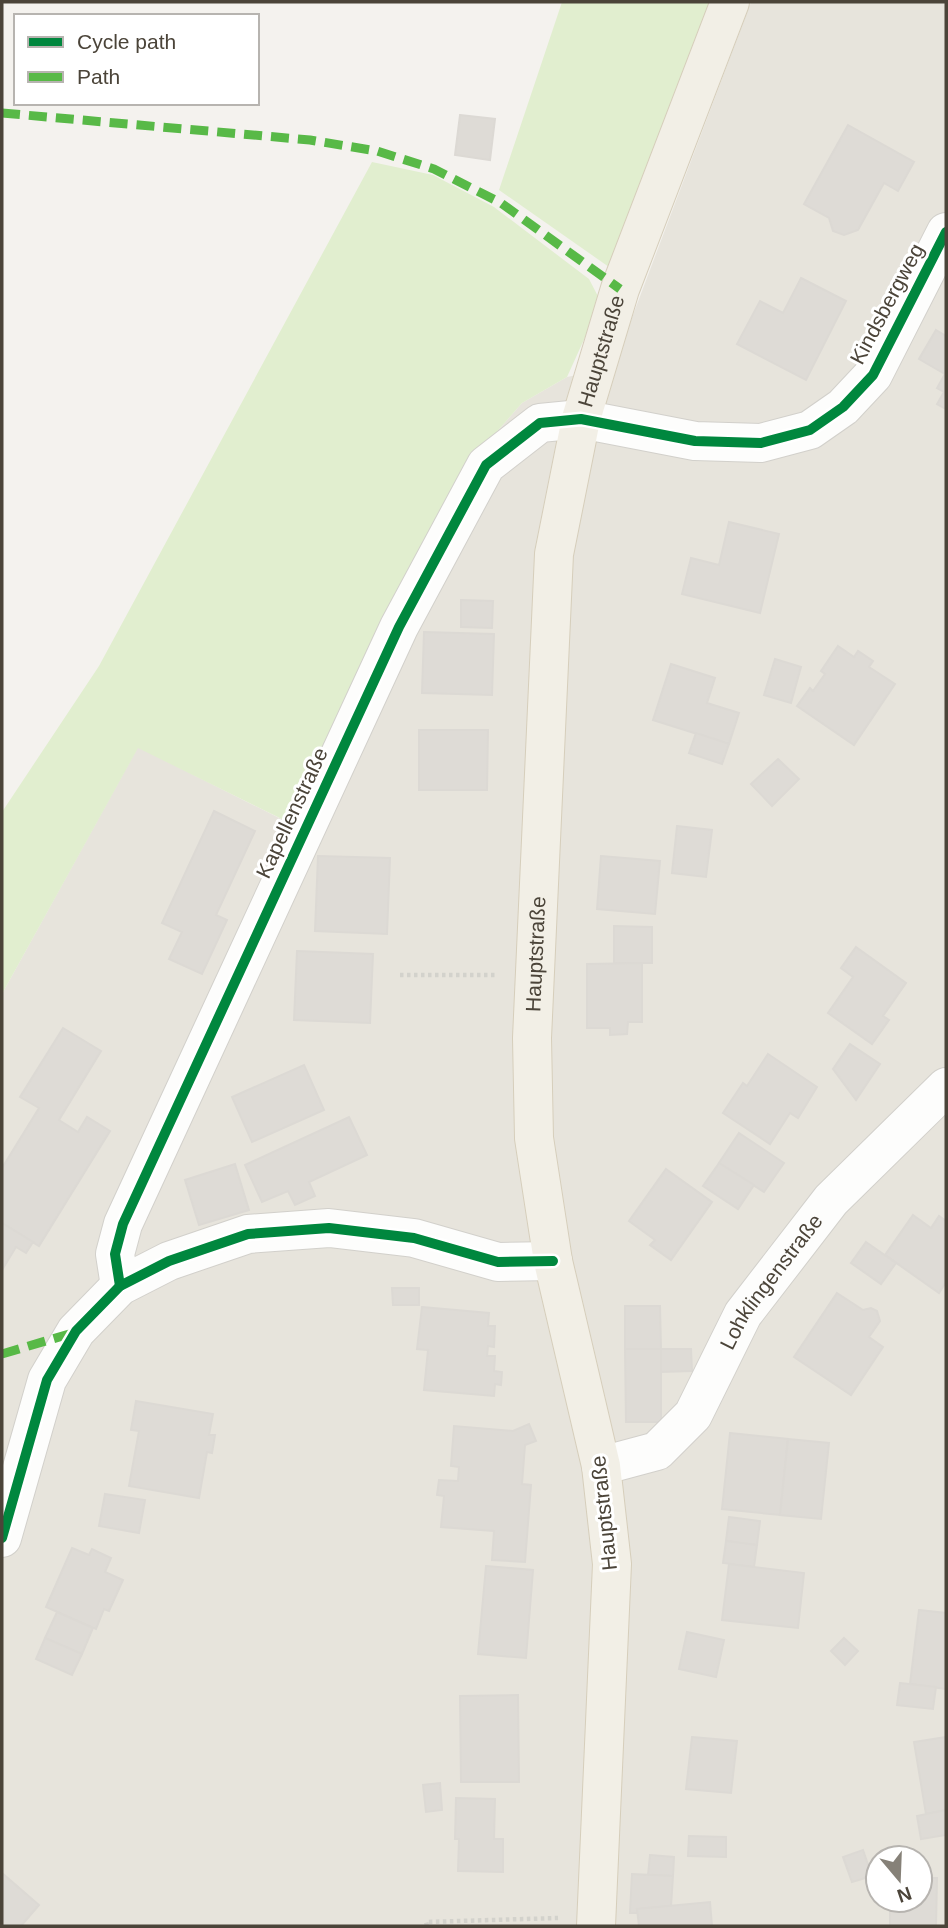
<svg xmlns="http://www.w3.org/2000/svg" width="948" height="1928" viewBox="0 0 948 1928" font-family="Arial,sans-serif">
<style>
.residential{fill:#e7e4dc;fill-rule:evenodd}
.green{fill:#e1eecf}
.building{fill:#dedbd6;stroke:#dcd9d4;stroke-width:2}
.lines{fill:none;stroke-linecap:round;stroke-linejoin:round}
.minor-casing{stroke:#d2d0cb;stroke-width:40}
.major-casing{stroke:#d6cebb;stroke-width:40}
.path{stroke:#d3d2cc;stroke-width:4.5;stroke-dasharray:3.5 3.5;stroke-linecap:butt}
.minor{stroke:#fdfdfc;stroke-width:38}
.major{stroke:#f2efe6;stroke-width:38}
.quiet{stroke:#58b947;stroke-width:9;stroke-dasharray:18 9;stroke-linecap:butt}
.cycleway-casing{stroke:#fff;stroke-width:15}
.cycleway{stroke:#00873e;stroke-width:10}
.labels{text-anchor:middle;stroke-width:6;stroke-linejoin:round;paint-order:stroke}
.street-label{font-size:21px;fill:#4b4439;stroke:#fff}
</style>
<rect width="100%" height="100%" fill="#f4f2ee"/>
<path class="residential" d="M 751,2 L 946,2 L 946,1926 L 2,1926 L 2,994 L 138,747 L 293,825 L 472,460 L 522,403 L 567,377 L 613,368 ZM 878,1858 L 920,1858 L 920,1900 L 878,1900 Z"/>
<g class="green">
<path d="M 562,2 L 711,2 L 609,267 L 499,190 Z"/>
<path d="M 372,162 L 433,175 L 494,207 L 589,279 L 601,302 L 567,377 L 522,403 L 472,460 L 294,825 L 138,748 L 2,994 L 2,812 L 99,666 Z"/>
</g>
<g class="building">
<path d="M 460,115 L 495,119 L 490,160 L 455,155 Z"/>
<path d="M 848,125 L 914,162 L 898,191 L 884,183 L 858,230 L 844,235 L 833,231 L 829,218 L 804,204 Z"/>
<path d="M 801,278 L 846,301 L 806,380 L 737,344 L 760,301 L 783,313 Z"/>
<path d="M 936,330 L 946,336 L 945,374 L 919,359 Z"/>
<path d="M 946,372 L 946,409 L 937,404 L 944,392 L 937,388 Z"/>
<path d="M 729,522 L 779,534 L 760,613 L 682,594 L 691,558 L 719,565 Z"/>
<path d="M 461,600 L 493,601 L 492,628 L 461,627 Z"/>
<path d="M 424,632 L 494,634 L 492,695 L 422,693 Z"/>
<path d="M 838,646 L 854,657 L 858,651 L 873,661 L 869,667 L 895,684 L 854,745 L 797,706 L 810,688 L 813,691 L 825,674 L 821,671 Z"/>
<path d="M 775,659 L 801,667 L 791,703 L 764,695 Z"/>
<path d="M 671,664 L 715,678 L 707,703 L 739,713 L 729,744 L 653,720 Z"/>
<path d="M 419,730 L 488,730 L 487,790 L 419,790 Z"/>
<path d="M 696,733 L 729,744 L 722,764 L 689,753 Z"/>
<path d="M 778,759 L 799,779 L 772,806 L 751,784 Z"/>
<path d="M 214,811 L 255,831 L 216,915 L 227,920 L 202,974 L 169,959 L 182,932 L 162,923 Z"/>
<path d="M 677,826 L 712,830 L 706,877 L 672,873 Z"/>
<path d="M 318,856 L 390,858 L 387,934 L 315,931 Z"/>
<path d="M 601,856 L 660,861 L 655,914 L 597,909 Z"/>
<path d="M 614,926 L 652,927 L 652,963 L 614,963 Z"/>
<path d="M 856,947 L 906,983 L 883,1016 L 889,1020 L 872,1044 L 828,1013 L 853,977 L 841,968 Z"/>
<path d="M 297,951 L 373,954 L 370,1023 L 294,1020 Z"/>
<path d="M 642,963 L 642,1022 L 628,1022 L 627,1034 L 610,1035 L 610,1028 L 587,1028 L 587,964 Z"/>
<path d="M 63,1028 L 101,1051 L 59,1120 L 78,1132 L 87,1117 L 110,1131 L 39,1246 L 2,1223 L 2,1168 L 39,1108 L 20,1097 Z"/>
<path d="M 850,1044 L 880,1064 L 856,1100 L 833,1069 Z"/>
<path d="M 768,1054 L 817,1087 L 798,1118 L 790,1113 L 770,1144 L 723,1113 L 743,1083 L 747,1086 Z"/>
<path d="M 304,1065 L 324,1110 L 252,1142 L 232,1097 Z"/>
<path d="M 349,1117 L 367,1155 L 309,1182 L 315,1196 L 295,1205 L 288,1191 L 262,1202 L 245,1165 Z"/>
<path d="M 739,1133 L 784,1163 L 764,1192 L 719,1163 Z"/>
<path d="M 719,1163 L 754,1185 L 738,1209 L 703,1186 Z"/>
<path d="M 235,1164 L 249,1210 L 199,1225 L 185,1180 Z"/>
<path d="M 666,1169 L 712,1202 L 671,1260 L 650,1245 L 655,1240 L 629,1221 Z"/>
<path d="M 913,1215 L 931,1228 L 939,1216 L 946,1221 L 946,1282 L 939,1293 L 885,1255 Z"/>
<path d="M 2,1223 L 33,1242 L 26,1253 L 16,1247 L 2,1270 Z"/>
<path d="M 866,1242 L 896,1263 L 881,1284 L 851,1263 Z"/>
<path d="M 392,1288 L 419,1288 L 419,1305 L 393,1305 Z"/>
<path d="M 837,1293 L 863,1310 L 871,1308 L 877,1311 L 880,1321 L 869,1337 L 883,1347 L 851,1395 L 794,1357 Z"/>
<path d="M 625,1306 L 660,1306 L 661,1349 L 625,1349 Z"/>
<path d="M 422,1307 L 489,1313 L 488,1326 L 495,1326 L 494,1347 L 488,1346 L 487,1356 L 495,1356 L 494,1371 L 502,1372 L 501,1385 L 495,1384 L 494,1396 L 424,1390 L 428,1350 L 417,1349 Z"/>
<path d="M 625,1349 L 661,1349 L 661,1422 L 626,1422 Z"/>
<path d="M 661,1349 L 691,1349 L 692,1371 L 661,1372 Z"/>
<path d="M 136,1401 L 213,1414 L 209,1435 L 215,1435 L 212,1453 L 207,1452 L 199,1498 L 129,1486 L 139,1431 L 131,1430 Z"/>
<path d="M 529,1424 L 536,1441 L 525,1445 L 522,1484 L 531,1485 L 525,1562 L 492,1560 L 494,1531 L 441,1527 L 444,1496 L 437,1495 L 439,1480 L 458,1481 L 459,1467 L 451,1466 L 454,1426 L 513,1431 Z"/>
<path d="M 730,1433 L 788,1439 L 780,1515 L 722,1509 Z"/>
<path d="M 788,1439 L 829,1443 L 821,1519 L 780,1515 Z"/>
<path d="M 105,1494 L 145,1500 L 139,1533 L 99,1526 Z"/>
<path d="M 729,1517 L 760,1521 L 757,1545 L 726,1541 Z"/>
<path d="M 726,1541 L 757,1545 L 754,1567 L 723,1563 Z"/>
<path d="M 72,1548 L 89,1555 L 92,1549 L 111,1558 L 105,1572 L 123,1580 L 109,1611 L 104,1609 L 96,1629 L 46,1607 Z"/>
<path d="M 729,1564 L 804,1573 L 798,1628 L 722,1620 Z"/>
<path d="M 486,1566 L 533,1570 L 526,1658 L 478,1654 Z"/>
<path d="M 919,1610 L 946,1613 L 946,1689 L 910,1684 Z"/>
<path d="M 57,1612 L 93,1628 L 82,1654 L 45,1638 Z"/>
<path d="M 687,1632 L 724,1640 L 716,1677 L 679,1669 Z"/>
<path d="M 45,1638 L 82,1654 L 72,1675 L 36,1659 Z"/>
<path d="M 844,1638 L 858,1651 L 845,1665 L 831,1651 Z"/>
<path d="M 900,1683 L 936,1687 L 933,1709 L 897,1705 Z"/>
<path d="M 518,1695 L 519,1782 L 461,1782 L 460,1696 Z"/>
<path d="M 692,1737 L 737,1741 L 731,1793 L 686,1789 Z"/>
<path d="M 946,1737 L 946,1810 L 926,1814 L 914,1742 Z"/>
<path d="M 440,1783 L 442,1810 L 426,1812 L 423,1785 Z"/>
<path d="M 456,1798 L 495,1799 L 494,1839 L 503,1839 L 503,1872 L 458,1871 L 459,1839 L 455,1839 Z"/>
<path d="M 946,1810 L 946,1835 L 921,1839 L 917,1816 Z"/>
<path d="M 689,1836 L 726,1837 L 726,1857 L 688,1856 Z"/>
<path d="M 863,1850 L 872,1876 L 852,1882 L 843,1857 Z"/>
<path d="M 650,1855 L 674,1857 L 673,1876 L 648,1875 Z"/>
<path d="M 2,1873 L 39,1905 L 21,1926 L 2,1926 Z"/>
<path d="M 632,1874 L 673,1876 L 671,1906 L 637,1909 L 637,1913 L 630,1913 Z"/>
<path d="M 920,1878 L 937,1878 L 936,1926 L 890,1926 L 890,1900 L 920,1900 Z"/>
<path d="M 710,1902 L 712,1926 L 639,1926 L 637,1909 Z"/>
</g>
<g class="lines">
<defs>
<g id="minor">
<path d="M 120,1286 L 115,1254 L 123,1224 L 399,627 L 486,465 L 540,423 L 581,419 L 695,441 L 761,443 L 810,430 L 843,407 L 873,375 L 946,232"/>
<path id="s1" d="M 601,1466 L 657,1451 L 693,1415 L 743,1314 L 831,1200 L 946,1087"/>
<path d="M 2,1538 L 47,1380 L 76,1331 L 120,1286 L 169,1261 L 248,1234 L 329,1228 L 414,1238 L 498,1262 L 553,1261"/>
</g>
<g id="major">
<path id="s2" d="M 596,1926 L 612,1564 L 601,1466 L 553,1261 L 534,1138 L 532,1038 L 554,554 L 581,419 L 620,289 L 730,2"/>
</g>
</defs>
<use href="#minor" class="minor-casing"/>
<use href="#major" class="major-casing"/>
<g class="path">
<path d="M 400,975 L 496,975"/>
<path d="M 427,1926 L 426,1922 L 558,1918"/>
</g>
<use href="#minor" class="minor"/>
<use href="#major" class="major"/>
<g class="quiet">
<path d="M 2,113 L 310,140 L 377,151 L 434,169 L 501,203 L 620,289"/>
<path d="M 2,1354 L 76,1332"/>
</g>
<defs>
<g id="cycleway">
<path d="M 120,1286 L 115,1254 L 123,1224 L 399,627 L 486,465 L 540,423 L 581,419 L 695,441 L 761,443 L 810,430 L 843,407 L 873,375 L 946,232"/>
<path d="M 2,1538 L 47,1380 L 76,1331 L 120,1286 L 169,1261 L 248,1234 L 329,1228 L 414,1238 L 498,1262 L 553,1261"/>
</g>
</defs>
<use href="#cycleway" class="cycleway-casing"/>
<use href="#cycleway" class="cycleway"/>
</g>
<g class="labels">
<g class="street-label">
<text transform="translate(887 304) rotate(-62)" y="7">Kindsbergweg</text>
<text dy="7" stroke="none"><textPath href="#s2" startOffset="1589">Hauptstraße</textPath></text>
<text transform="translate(292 813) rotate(-65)" y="7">Kapellenstraße</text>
<text dy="7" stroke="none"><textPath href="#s2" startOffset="980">Hauptstraße</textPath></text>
<text dy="7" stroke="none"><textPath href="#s1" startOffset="264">Lohklingenstraße</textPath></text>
<text transform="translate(604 1513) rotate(-96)" y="7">Hauptstraße</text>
</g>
</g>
<rect width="948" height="1928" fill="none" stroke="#4b4439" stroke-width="7"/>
<rect x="14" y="14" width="245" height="91" fill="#ffffff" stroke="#b7b4b0" stroke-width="2"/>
<rect x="28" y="37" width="35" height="10" fill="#00873e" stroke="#b7b4b0" stroke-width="2"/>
<text x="77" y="49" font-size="21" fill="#4b4439">Cycle path</text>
<rect x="28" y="72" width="35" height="10" fill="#58b947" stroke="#b7b4b0" stroke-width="2"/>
<text x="77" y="84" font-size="21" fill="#4b4439">Path</text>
<g transform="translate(899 1879) rotate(161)"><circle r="33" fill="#ffffff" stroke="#b7b4b0" stroke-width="2"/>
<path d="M0-5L12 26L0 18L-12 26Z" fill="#868178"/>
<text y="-10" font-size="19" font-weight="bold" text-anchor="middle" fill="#4b4439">N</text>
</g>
</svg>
